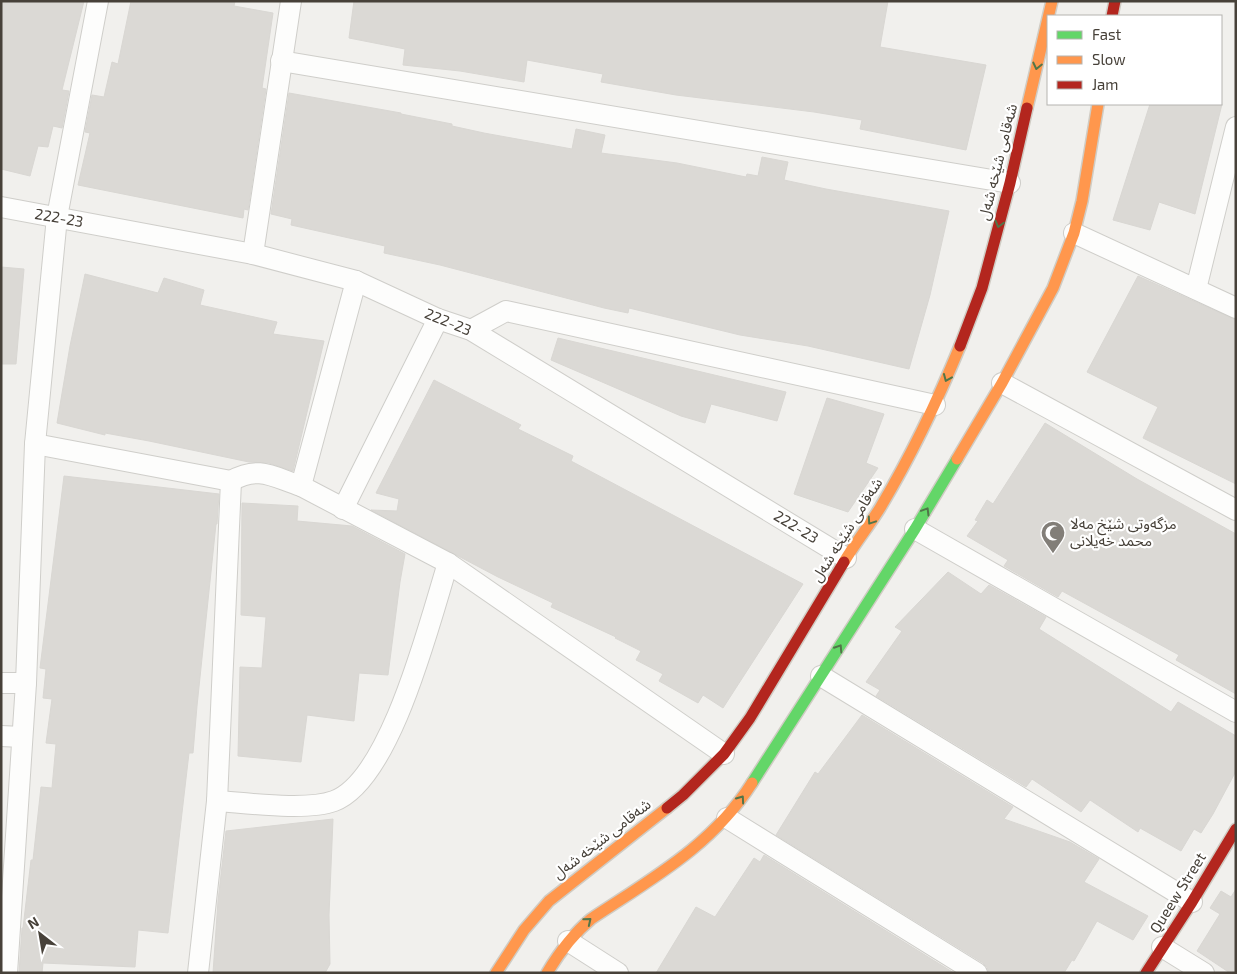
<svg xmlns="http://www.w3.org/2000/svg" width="1237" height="974" viewBox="0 0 1237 974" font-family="'Exo 2','Noto Sans Arabic',sans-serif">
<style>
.building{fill:#dbd9d5;stroke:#d9d7d3}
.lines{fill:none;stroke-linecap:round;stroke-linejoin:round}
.street-casing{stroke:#cfceca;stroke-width:22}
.fast-casing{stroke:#d0ccc4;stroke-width:14}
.slow-casing{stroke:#d0ccc4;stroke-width:14}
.jam-casing{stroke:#d0ccc4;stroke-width:14}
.street{stroke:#fdfdfc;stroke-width:20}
.fast{stroke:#63d668;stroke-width:11}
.slow{stroke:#ff974d;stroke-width:11}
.jam{stroke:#b3261e;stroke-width:11}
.oneway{stroke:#517549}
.labels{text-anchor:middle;stroke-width:4.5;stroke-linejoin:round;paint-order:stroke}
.street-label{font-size:15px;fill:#474139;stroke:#fff}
.poi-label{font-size:15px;fill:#474139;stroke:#fff;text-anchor:start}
</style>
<rect width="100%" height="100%" fill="#f1f0ed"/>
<g class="building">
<path d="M 1,1 L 84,1 L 62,90 L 69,91 L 62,128 L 53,126 L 48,147 L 38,146 L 30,176 L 1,169 Z"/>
<path d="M 131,1 L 235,1 L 234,6 L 273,13 L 262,88 L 266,89 L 248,210 L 244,209 L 243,218 L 78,185 L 90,133 L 85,132 L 92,95 L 104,97 L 112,62 L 118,64 Z"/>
<path d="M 354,1 L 888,1 L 880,47 L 986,65 L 966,150 L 860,129 L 862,120 L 814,112 L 676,95 L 601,82 L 603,74 L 527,60 L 524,82 L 460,71 L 403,65 L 405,49 L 349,38 Z"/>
<path d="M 289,93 L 401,113 L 401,114 L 452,124 L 452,126 L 484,133 L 572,149 L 576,129 L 605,135 L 601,153 L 677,163 L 746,177 L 747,174 L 758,176 L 762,157 L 788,162 L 784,180 L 826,189 L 949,211 L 930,295 L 909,369 L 808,346 L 740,335 L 629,308 L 628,313 L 604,308 L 440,265 L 384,253 L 385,246 L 291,225 L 292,219 L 271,214 Z"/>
<path d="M 1150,104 L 1222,104 L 1195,214 L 1159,202 L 1150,230 L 1113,220 Z"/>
<path d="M 1,267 L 24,269 L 16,364 L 1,364 Z"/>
<path d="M 85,274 L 158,293 L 164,278 L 204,290 L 200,305 L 277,322 L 273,334 L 324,341 L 293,471 L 269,463 L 249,462 L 149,441 L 105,433 L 105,435 L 57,423 L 70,346 Z"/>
<path d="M 1138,276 L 1236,320 L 1236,484 L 1143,438 L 1158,407 L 1087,372 Z"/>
<path d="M 558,338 L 786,392 L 777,421 L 711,404 L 705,423 L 681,416 L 551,360 Z"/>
<path d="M 434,380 L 521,425 L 518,429 L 573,456 L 571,461 L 803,584 L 723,708 L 703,695 L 698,703 L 659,681 L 663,674 L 636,660 L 641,651 L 615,638 L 616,637 L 551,607 L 553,603 L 498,577 L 371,510 L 397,511 L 399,499 L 376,493 Z"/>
<path d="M 827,398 L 884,414 L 866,463 L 878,468 L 848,512 L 794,494 Z"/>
<path d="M 1045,423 L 1137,479 L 1236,534 L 1236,694 L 1176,660 L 1179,655 L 1062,591 L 1058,597 L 1004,566 L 1008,560 L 967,536 L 978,521 L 975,520 L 987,500 L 993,504 Z"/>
<path d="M 64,476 L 219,494 L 217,524 L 216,524 L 197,706 L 193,753 L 189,753 L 168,933 L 138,930 L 135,967 L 43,963 L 42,973 L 19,973 L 22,928 L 23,928 L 31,860 L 33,860 L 41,787 L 52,788 L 56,744 L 46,743 L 52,699 L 43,698 L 46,669 L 40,668 Z"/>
<path d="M 242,503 L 298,506 L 297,521 L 352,526 L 405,554 L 400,582 L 388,675 L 359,673 L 354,721 L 307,715 L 301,762 L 238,756 L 240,667 L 262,668 L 266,617 L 241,615 Z"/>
<path d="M 948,572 L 981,594 L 989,585 L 1046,617 L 1039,629 L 1171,712 L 1178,702 L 1236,736 L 1236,771 L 1213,814 L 1201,833 L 1194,829 L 1181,851 L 1140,828 L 1138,832 L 1090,800 L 1081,812 L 1032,779 L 1026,787 L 876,696 L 880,690 L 866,682 L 902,631 L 895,627 Z"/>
<path d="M 862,715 L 1013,807 L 1004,819 L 1070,842 L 1099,859 L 1084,882 L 1148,916 L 1133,940 L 1097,921 L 1074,961 L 1072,960 L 1064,973 L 989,973 L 987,967 L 983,963 L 776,835 L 815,772 L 818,774 Z"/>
<path d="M 333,819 L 329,915 L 330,964 L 325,973 L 213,973 L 218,901 L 226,831 Z"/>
<path d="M 764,855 L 954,973 L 656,973 L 696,907 L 715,917 L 754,858 L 760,862 Z"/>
<path d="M 1236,889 L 1236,973 L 1230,973 L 1197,951 L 1220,914 L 1210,908 L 1221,891 L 1231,897 Z"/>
</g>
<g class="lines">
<defs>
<g id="street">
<path d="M 281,61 L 1010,183"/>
<path d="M 1,207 L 253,254 L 356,281 L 438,319 L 471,330 L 846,558"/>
<path d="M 1074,233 L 1236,308"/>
<path d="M 253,254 L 291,1"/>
<path d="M 356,281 L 301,486 L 448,563 L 724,754"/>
<path d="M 1196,289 L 1236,127"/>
<path d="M 471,330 L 506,311 L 935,405"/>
<path d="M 1002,383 L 1236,510"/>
<path d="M 35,444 L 231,481 L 217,801 L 198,973"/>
<path d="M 231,481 C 259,465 273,477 301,486"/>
<path d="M 343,509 L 438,319"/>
<path d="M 915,529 L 1236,712"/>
<path d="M 821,676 L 1192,902"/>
<path d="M 1,683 L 26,683"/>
<path d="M 1,736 L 22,737"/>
<path d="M 217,801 C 247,803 307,811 334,801 C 391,780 430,620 448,563"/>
<path d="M 727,818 L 977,973"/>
<path d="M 568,941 L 618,973"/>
<path d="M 1162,947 L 1204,973"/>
<path d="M 7,973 L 26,683 L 35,444 L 57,217 L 98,1"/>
</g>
<path id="fast" d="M 752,783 L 915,529 L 957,459"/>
<g id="slow">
<path d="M 1027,108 L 1052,1"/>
<path d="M 957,459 L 1002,383 L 1053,288 L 1074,233 L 1082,201 L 1098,104"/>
<path d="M 844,562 C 855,543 869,526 880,508 C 911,456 937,402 960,346"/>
<path d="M 496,973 L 524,930 L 549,901 L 667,808"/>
<path d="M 547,973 C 559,953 573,934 591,919 C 651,879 712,846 752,783"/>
</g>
<g id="jam">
<path d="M 1112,16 L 1115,1"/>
<path d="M 960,346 L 982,288 L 1010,183 L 1027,108"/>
<path d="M 667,808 L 683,795 L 724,754 L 750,718 L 844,562"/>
<path d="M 1146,973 L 1192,902 L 1236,829"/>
</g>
</defs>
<use href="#street" class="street-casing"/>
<use href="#fast" class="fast-casing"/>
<use href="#slow" class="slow-casing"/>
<use href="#jam" class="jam-casing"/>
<use href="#street" class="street"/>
<use href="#fast" class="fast"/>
<use href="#slow" class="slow"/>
<use href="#jam" class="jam"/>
</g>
<defs><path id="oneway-chevron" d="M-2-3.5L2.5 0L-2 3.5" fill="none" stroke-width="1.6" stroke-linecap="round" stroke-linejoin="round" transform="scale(1.25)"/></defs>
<g class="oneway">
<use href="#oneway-chevron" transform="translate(1037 66) rotate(103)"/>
<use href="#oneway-chevron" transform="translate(999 224) rotate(105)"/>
<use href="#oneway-chevron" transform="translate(947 378) rotate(113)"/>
<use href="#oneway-chevron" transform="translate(926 511) rotate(-59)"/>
<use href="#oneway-chevron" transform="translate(871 521) rotate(124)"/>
<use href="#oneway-chevron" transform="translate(839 648) rotate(-57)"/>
<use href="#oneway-chevron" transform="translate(741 799) rotate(-55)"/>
<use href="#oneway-chevron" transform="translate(588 921) rotate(-39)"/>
</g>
<defs>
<symbol id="mosque-pin" viewBox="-11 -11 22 30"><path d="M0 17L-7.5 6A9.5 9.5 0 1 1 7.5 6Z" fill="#827e78" stroke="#fff"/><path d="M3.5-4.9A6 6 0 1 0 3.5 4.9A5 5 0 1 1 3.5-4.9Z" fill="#fff"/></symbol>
</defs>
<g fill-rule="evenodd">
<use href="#mosque-pin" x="1039" y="519" width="28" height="38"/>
</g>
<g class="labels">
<g class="street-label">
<text transform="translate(998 162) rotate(-76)" y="5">شەقامی شێخه‌ شه‌ل</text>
<text transform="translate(59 218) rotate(10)" y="5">222-23</text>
<text transform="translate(448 322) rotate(22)" y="5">222-23</text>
<text transform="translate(796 527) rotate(31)" y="5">222-23</text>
<text transform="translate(847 530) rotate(-58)" y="5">شەقامی شێخه‌ شه‌ل</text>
<text transform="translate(602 839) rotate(-38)" y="5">شەقامی شێخه‌ شه‌ل</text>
<text transform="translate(1178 893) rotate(-58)" y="5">Queew Street</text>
</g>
<g class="poi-label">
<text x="1070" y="529">مزگەوتی شێخ مەلا<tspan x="1070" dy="17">محمد خەیلانی</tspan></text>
</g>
</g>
<rect width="1237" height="974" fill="none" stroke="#474139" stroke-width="5"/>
<rect x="1047" y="15" width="175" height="90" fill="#ffffff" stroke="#b5b3b0"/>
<rect x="1057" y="31" width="25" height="8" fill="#63d668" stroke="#b5b3b0"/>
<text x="1092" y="40" font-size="15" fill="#474139">Fast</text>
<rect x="1057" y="56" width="25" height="8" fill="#ff974d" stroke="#b5b3b0"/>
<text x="1092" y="65" font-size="15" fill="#474139">Slow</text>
<rect x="1057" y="81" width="25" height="8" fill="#b3261e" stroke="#b5b3b0"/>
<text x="1092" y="90" font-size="15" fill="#474139">Jam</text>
<g transform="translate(40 934) rotate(329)" stroke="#ffffff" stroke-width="4" paint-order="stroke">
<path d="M0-4L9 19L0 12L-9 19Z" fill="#474139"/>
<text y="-8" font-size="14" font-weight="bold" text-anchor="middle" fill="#474139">N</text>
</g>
</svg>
